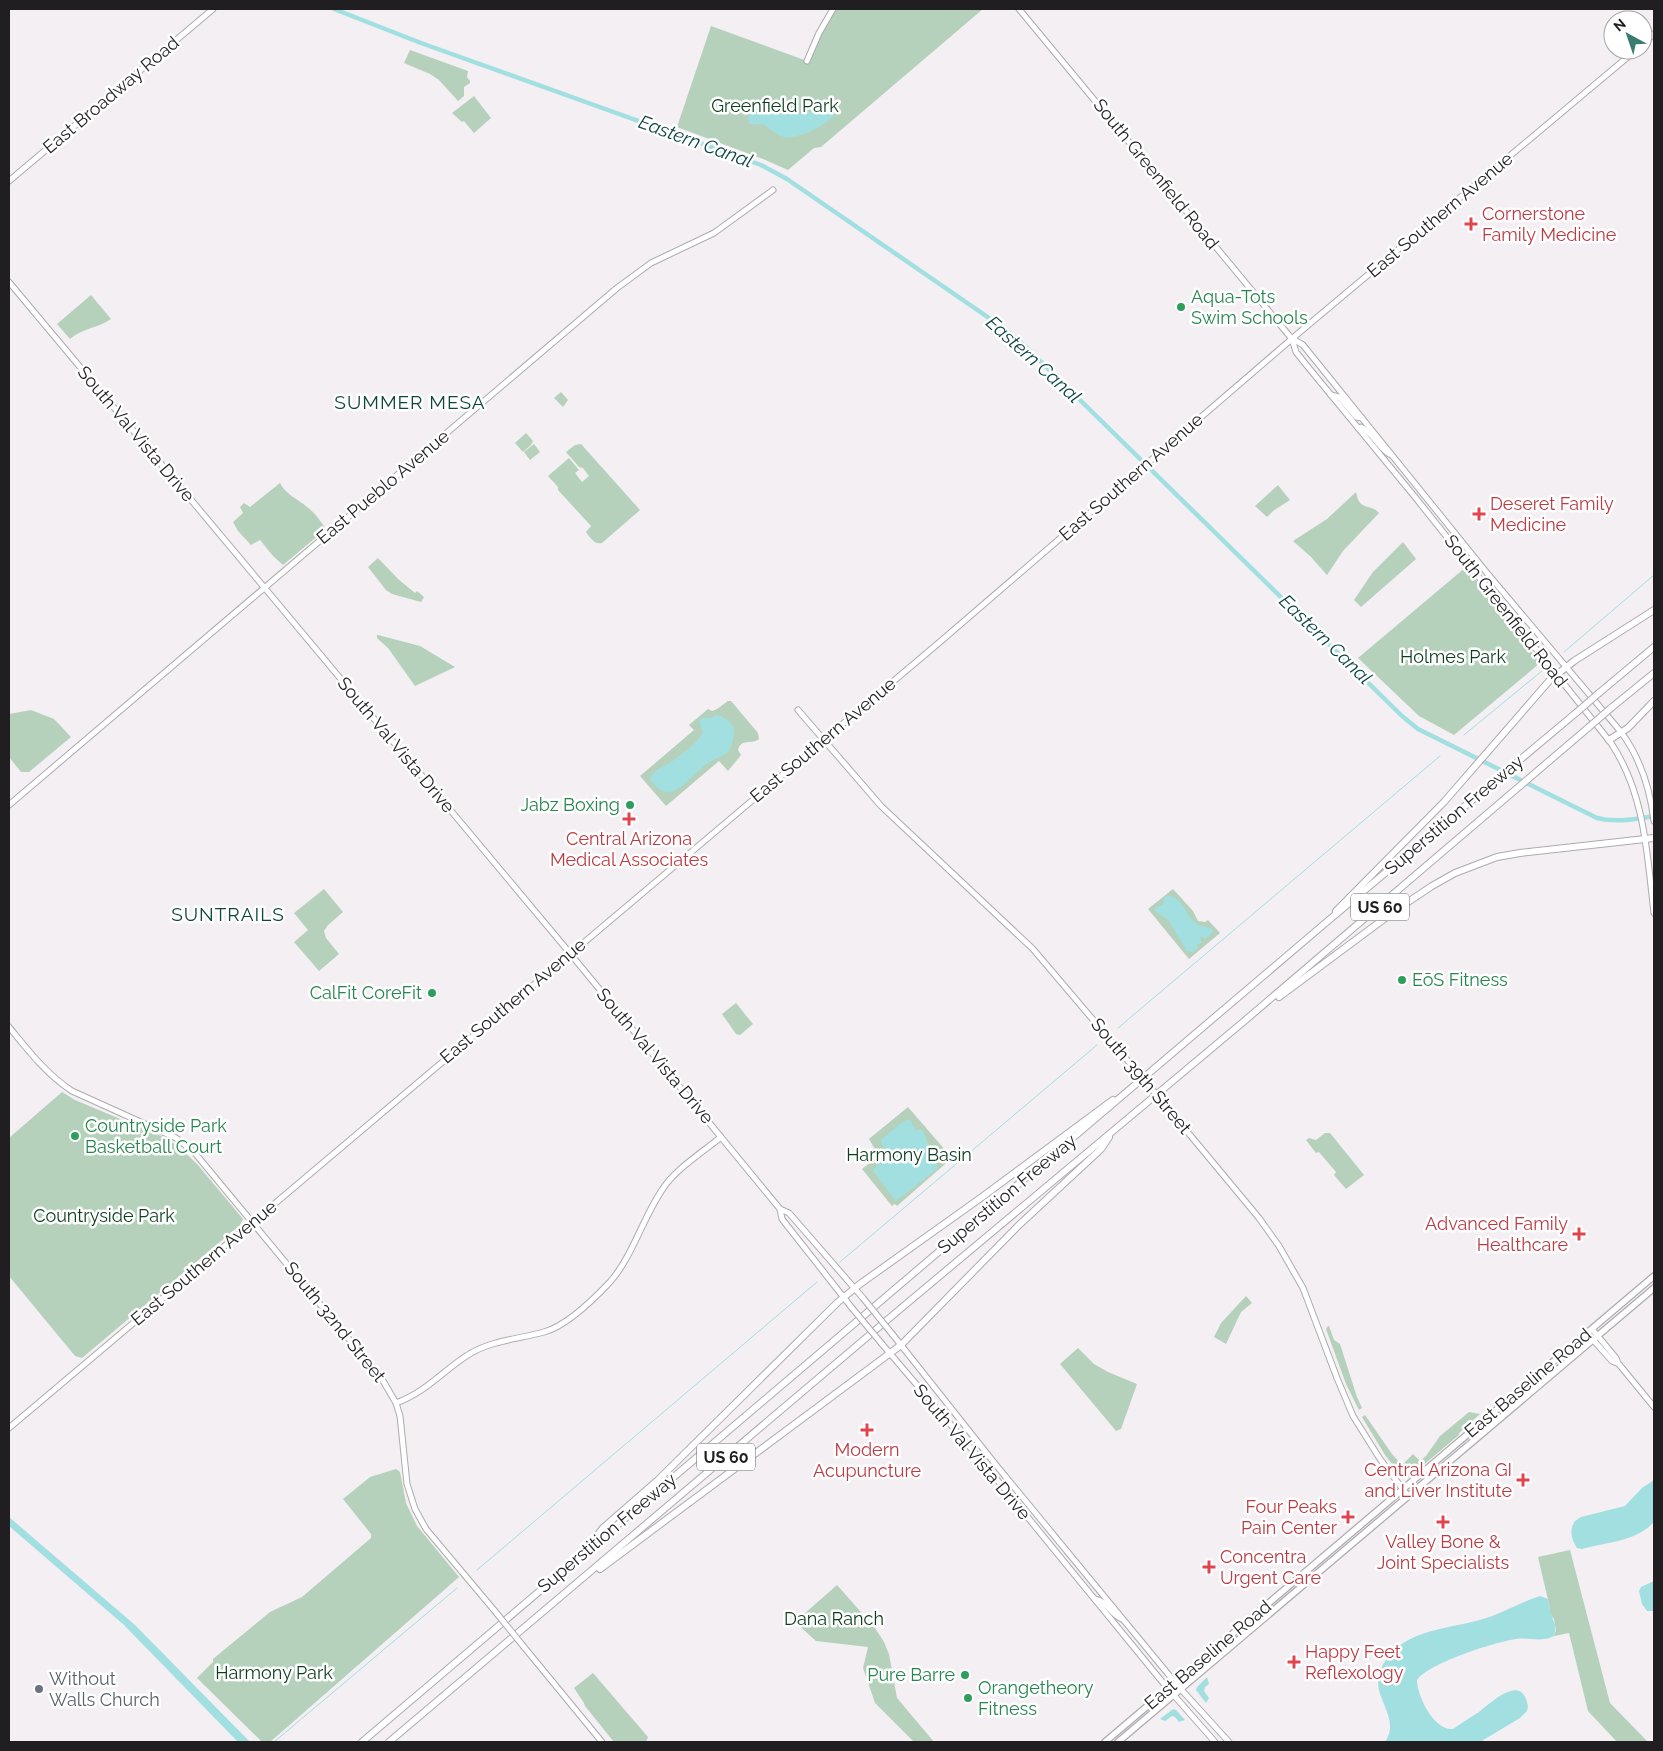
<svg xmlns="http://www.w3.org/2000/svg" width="1663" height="1751" viewBox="0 0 1663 1751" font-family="Raleway,sans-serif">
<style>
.green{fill:#b6d1bb}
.water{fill:#a2dfe1}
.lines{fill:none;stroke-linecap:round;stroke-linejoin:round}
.stream{stroke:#a2dfe1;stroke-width:1}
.canal{stroke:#a2dfe1;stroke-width:4.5}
.secondary-casing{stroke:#aeaaae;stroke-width:7}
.primary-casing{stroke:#aeaaae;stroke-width:8}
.highway-casing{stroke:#aeaaae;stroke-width:8}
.secondary{stroke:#fff;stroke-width:5}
.primary{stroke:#fff;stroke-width:5.5}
.highway{stroke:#fff;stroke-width:6}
.secondary-bridge-casing{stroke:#aeaaae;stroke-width:7;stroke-linecap:butt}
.highway-bridge-casing{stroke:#aeaaae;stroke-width:8;stroke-linecap:butt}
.secondary-bridge{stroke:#fff;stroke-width:5}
.highway-bridge{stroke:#fff;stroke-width:6}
.health-dot{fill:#e0444e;stroke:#fff;stroke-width:2}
.leisure-dot{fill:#2e9e5b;stroke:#fff;stroke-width:2}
.worship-dot{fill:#6b7280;stroke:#fff;stroke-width:2}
.labels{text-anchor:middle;stroke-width:5;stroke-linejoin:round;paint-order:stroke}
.shield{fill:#fff;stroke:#636263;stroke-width:1}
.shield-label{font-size:16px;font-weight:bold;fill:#201e20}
.street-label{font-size:18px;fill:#201e20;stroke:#fff}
.park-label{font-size:18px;fill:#0e3d1e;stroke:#fff}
.health-label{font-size:18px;fill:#be3a42;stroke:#fff;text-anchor:start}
.leisure-label{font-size:18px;fill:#27864d;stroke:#fff;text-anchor:start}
.worship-label{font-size:18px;fill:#5b616d;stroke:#fff;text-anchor:start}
.water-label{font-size:19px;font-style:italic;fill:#0d4547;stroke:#fff}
.neighbourhood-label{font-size:19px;letter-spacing:1px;fill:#0e473c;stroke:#fff}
</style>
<rect width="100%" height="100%" fill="#f3eff3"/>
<g class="green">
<path d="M 833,9 L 983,9 L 821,147 L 814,148 L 788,170 L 763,159 L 677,127 L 711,26 L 807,61 Z"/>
<path d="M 410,50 L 468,71 L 467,77 L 470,81 L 470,83 L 464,87 L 464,96 L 458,101 L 439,80 L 430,74 L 404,63 Z"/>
<path d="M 474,96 L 491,118 L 474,133 L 464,121 L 462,122 L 452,113 Z"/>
<path d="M 91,295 L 111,319 C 98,328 83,328 70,339 L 57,324 Z"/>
<path d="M 561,392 L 568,400 L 563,407 L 554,398 Z"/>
<path d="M 526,433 L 533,441 L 531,445 L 523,452 L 515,443 Z"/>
<path d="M 534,444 L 540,452 L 530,460 L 524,452 Z"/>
<path d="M 581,444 L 640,510 L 602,543 C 594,545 590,537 586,532 L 591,526 L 558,490 L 558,487 L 548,476 L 569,458 L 579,470 L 575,473 L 582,482 L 589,476 L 583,468 L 579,467 L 566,452 L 575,445 Z"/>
<path d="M 280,483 C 285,494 298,499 307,507 C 315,513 320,520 326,529 L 283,565 L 273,556 L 260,540 L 251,545 L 238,531 L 233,522 L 243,513 L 240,507 L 244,503 L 250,507 Z"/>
<path d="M 1278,485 L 1290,500 L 1273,511 L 1267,517 L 1255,506 Z"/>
<path d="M 1356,492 C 1359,512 1371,503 1379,513 L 1343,551 L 1327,575 L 1311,557 L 1293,541 L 1327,519 Z"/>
<path d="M 1403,542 L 1416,559 L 1361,607 L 1354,600 L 1373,572 Z"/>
<path d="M 378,558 L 398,579 L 415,593 L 417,591 L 424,597 L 421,602 L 392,594 L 386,590 L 368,567 Z"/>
<path d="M 1466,567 L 1540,663 L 1454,735 L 1419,716 L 1358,658 Z"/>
<path d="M 377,635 L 378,635 L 420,646 L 455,667 L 415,686 L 388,648 L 377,638 Z"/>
<path d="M 728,701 L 731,701 L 758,733 L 759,739 C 751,745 741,738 738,750 L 741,755 L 728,771 L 719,761 L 666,806 L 640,776 L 694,730 L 689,725 L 708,709 L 712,711 L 717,709 Z"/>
<path d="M 31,710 L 54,719 L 71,737 L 29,772 L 21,772 L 9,757 L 9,714 Z"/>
<path d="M 324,889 L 343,912 L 328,925 L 324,931 L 326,938 L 339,954 L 319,971 L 294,942 L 308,930 L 294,913 Z"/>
<path d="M 1173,889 L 1193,911 L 1198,921 L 1205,922 L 1208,920 L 1220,933 L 1189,959 L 1148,909 Z"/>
<path d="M 736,1003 L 753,1024 L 740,1035 L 736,1034 L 722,1014 Z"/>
<path d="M 62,1092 L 75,1100 L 161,1136 L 178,1146 L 197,1164 L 243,1219 L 240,1225 L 82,1358 L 75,1356 L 9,1276 L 9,1138 Z"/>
<path d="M 908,1107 L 952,1158 L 897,1206 L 895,1204 L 892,1206 L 862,1169 L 879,1156 L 869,1139 Z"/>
<path d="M 1325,1133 L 1330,1133 L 1364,1175 L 1346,1189 L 1334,1175 L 1336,1172 L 1319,1152 L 1316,1153 L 1306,1140 L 1309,1138 L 1316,1140 Z"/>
<path d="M 1246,1296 L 1252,1303 L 1241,1312 L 1226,1344 L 1214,1337 L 1221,1323 Z"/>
<path d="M 1328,1326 L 1329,1326 L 1334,1340 L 1340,1344 L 1357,1397 L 1362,1408 L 1359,1410 L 1346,1384 L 1326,1329 Z"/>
<path d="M 1078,1348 L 1094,1364 L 1108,1372 L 1137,1384 L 1121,1429 L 1116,1431 L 1060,1364 Z"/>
<path d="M 1469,1412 L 1480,1414 L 1459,1433 L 1459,1435 L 1408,1478 L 1403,1478 L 1385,1455 L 1362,1417 L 1365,1415 L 1392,1454 L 1402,1465 L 1413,1454 L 1420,1461 L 1426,1456 L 1440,1436 Z"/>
<path d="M 396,1469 L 400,1472 L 406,1503 L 417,1526 L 459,1577 L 270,1742 L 262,1742 L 197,1678 L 213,1662 L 213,1659 L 270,1612 L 302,1597 L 371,1538 L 371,1534 L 343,1499 L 370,1477 Z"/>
<path d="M 1570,1550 L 1610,1703 L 1648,1742 L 1617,1742 L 1588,1711 L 1569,1633 L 1554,1636 L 1556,1630 L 1554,1619 L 1550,1614 L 1549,1604 L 1538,1557 Z"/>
<path d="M 837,1585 L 875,1628 L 884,1642 L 889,1654 L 897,1698 L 934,1742 L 914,1742 L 875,1703 L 863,1668 L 868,1647 L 816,1641 L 795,1622 Z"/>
<path d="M 593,1673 L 648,1737 L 646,1742 L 614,1742 L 585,1706 L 584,1703 L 574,1688 Z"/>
</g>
<g class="water">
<path d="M 763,103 C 773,103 777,108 786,111 C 805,117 816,109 833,105 L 837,110 C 833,123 798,140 784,137 C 776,135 770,128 764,125 C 760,123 754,126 749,123 C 747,113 754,106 763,103 Z"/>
<path d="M 717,715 C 722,717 730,720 733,726 C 736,733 732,750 725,754 C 719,758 711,760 705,765 C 694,773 682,791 668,792 C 660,792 654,785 650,779 C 655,768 662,768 671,762 C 682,754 697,744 703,732 L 699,721 C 703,716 704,718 709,718 C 711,718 715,716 717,715 Z"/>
<path d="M 1167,896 C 1182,896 1186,914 1194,922 C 1197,926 1207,927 1212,929 L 1213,931 L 1206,939 L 1201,937 L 1200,938 L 1202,943 L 1197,944 L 1198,947 L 1193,952 L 1187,951 L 1168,920 L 1154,910 L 1155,908 L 1163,904 L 1165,897 Z"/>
<path d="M 909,1119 L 916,1130 L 923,1130 C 926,1144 936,1154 937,1169 L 896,1201 L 873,1171 C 881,1158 891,1161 881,1141 L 882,1139 L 900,1124 Z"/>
<path d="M 1654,1480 L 1654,1522 C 1635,1542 1607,1542 1582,1549 L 1577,1548 C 1571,1539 1569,1530 1575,1521 L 1581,1517 L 1625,1506 L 1642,1488 Z"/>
<path d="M 9,1517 L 135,1625 L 250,1742 L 238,1742 L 124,1625 L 9,1526 Z"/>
<path d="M 1654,1581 L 1654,1611 L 1647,1611 L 1642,1604 L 1639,1591 L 1641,1587 Z"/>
<path d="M 1540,1596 L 1548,1599 C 1549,1603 1549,1607 1550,1611 C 1552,1621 1558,1622 1554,1636 C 1541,1643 1530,1637 1516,1639 C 1495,1642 1429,1663 1417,1680 C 1417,1696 1434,1731 1453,1729 C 1461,1723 1470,1718 1479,1712 C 1493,1701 1523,1672 1528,1707 L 1527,1711 L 1520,1718 L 1480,1742 L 1385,1742 C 1400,1720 1377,1702 1378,1680 C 1379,1671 1383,1663 1389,1656 C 1412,1628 1451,1629 1483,1619 C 1503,1613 1521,1602 1540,1596 Z"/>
<path d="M 1207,1677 L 1209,1684 L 1205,1687 L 1204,1691 L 1209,1698 L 1206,1703 L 1196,1690 L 1197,1687 Z"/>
<path d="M 1173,1709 L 1176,1710 L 1185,1720 L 1179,1722 L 1175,1717 L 1172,1716 L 1165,1721 L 1160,1719 Z"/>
</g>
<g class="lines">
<g class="stream">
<path d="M 1564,652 L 1654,575"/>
<path d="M 1464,735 L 1543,670"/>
<path d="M 1118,1028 L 1440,756"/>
<path d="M 840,1262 L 1097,1045"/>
<path d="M 477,1570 L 817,1282"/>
<path d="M 274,1742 L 457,1588"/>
</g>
<path class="canal" d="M 334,9 L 421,43 L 761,165 L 787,179 L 1005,329 L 1027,348 L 1402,716 L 1418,729 L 1597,818 C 1616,823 1635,819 1654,816"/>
<defs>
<g id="secondary">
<path d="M 1019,9 L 1292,339 L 1296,352 L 1308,367 L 1415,497 L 1611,743 C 1645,794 1647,854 1654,913"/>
<path d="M 1643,44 L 1654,34"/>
<path d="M 807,61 L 819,33 L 833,9"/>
<path d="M 9,181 L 213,9"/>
<path d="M 9,282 L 564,946 L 780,1209 L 789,1213 L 863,1298"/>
<path d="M 1293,339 L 1303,345 L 1487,573 L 1621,732 C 1641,759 1650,788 1654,821"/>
<path d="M 1331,395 L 1339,397 L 1356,417 L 1362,418"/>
<path d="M 1358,428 L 1361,427 C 1373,433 1378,447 1389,454"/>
<path d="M 798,710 L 881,806 L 1033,949 L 1134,1068"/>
<path d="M 9,805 L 617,288 L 651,263 L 714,233 L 773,190"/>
<path d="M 9,1027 C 28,1050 46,1074 72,1091 L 176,1138 L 194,1152 L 382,1379 L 396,1403 L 400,1416 L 407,1484 L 415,1509 L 426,1529 L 494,1610"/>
<path d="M 1166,1106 L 1259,1218 L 1279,1246 L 1303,1288 L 1337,1378 L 1353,1416 L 1380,1459 L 1408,1496"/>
<path d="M 780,1209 L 782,1219 L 852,1308"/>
<path d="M 1592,1329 L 1616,1358 L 1618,1363 L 1654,1407"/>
<path d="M 1587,1333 L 1612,1361 L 1617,1363"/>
<path d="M 893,1335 L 996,1465 L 1075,1561 L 1178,1686 L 1229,1742"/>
<path d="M 882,1344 L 980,1459 L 1164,1684 L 1215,1742"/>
<path d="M 396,1403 C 427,1392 444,1369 471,1353 C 494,1340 519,1339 544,1332 C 566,1326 594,1299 610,1282 C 632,1257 643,1218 662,1190 C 675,1169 703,1152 721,1137"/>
<path d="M 9,1428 L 941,641 L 1301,331 L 1636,50"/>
<path d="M 1095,1599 C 1107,1601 1111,1615 1122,1619"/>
<path d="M 524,1647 L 602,1742"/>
</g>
<g id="primary">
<path d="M 1105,1742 L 1654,1276"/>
<path d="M 1118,1742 L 1654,1288"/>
</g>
<g id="highway">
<path d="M 1599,693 L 1654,647"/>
<path d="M 1611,708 L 1654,673"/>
<path d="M 1609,740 L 1628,728 L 1654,701"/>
<path d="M 1336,911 L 1444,802 L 1550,680 L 1574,661 L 1654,610"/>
<path d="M 1279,997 L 1396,910 L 1432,886 L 1455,873 L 1497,857 L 1520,853 L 1654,838"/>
<path d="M 594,1540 L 603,1528 L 658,1480 L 838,1302 L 860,1284 L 982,1197 L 1113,1100"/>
<path d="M 600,1569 L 901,1345 L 1019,1225 L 1101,1149 L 1109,1137"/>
<path d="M 362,1742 L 1329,920 L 1577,712"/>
<path d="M 389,1742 L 899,1310 L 1242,1023 L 1589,727"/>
</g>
</defs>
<use href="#secondary" class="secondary-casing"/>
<use href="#primary" class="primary-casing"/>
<use href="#highway" class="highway-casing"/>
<use href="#secondary" class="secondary"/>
<use href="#primary" class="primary"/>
<use href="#highway" class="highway"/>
<defs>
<g id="secondary-bridge">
<path d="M 1134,1068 L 1166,1106"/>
<path d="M 863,1298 L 893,1335"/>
<path d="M 852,1308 L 882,1344"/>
<path d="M 494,1610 L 524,1647"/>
</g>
<g id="highway-bridge">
<path d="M 1577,712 L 1599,693"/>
<path d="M 1589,727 L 1611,708"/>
</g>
</defs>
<use href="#secondary-bridge" class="secondary-bridge-casing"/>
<use href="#highway-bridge" class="highway-bridge-casing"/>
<use href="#secondary-bridge" class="secondary-bridge"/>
<use href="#highway-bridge" class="highway-bridge"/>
</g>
<g class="health-dot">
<path d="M1468.5 216.5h5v5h5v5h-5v5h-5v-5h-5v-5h5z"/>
<path d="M1476.5 506.5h5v5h5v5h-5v5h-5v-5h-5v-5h5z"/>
<path d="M626.5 811.5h5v5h5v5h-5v5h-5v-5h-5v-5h5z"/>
<path d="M1576.5 1226.5h5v5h5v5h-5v5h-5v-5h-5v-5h5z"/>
<path d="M864.5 1422.5h5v5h5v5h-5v5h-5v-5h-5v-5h5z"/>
<path d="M1520.5 1472.5h5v5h5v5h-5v5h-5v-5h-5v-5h5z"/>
<path d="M1345.5 1509.5h5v5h5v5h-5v5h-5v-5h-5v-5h5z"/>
<path d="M1440.5 1514.5h5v5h5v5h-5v5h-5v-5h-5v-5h5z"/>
<path d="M1206.5 1559.5h5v5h5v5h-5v5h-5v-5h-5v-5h5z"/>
<path d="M1291.5 1654.5h5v5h5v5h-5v5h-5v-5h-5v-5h5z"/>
</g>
<g class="leisure-dot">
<circle cx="1181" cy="307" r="5"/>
<circle cx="630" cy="805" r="5"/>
<circle cx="1402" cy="980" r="5"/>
<circle cx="432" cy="993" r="5"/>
<circle cx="75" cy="1136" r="5"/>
<circle cx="965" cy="1675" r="5"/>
<circle cx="968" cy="1698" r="5"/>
</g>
<circle class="worship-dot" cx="39" cy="1689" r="5"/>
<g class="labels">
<g class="shield">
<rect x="1351" y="893.5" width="58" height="27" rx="4"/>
<rect x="697" y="1443.5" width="58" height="27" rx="4"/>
</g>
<g class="shield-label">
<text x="1380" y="913">US 60</text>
<text x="726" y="1463">US 60</text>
</g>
<g class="street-label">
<text transform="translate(111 95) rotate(-40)" y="6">East Broadway Road</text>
<text transform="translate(1156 174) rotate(51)" y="6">South Greenfield Road</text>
<text transform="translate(1440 215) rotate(-40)" y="6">East Southern Avenue</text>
<text transform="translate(136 434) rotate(50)" y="6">South Val Vista Drive</text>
<text transform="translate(1131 477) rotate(-41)" y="6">East Southern Avenue</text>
<text transform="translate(383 487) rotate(-40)" y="6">East Pueblo Avenue</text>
<text transform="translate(1506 611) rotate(52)" y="6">South Greenfield Road</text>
<text transform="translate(823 740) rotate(-40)" y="6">East Southern Avenue</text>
<text transform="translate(396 745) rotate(50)" y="6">South Val Vista Drive</text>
<text transform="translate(1454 815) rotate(-40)" y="6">Superstition Freeway</text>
<text transform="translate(513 1001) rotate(-40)" y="6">East Southern Avenue</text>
<text transform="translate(655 1056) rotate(50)" y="6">South Val Vista Drive</text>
<text transform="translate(1141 1076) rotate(50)" y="6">South 39th Street</text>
<text transform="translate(1007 1194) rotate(-40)" y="6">Superstition Freeway</text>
<text transform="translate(204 1263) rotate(-40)" y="6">East Southern Avenue</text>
<text transform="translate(335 1322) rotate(51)" y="6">South 32nd Street</text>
<text transform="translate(1528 1383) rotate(-40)" y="6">East Baseline Road</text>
<text transform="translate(972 1452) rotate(50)" y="6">South Val Vista Drive</text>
<text transform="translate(607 1533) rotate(-40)" y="6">Superstition Freeway</text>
<text transform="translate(1208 1655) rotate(-40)" y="6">East Baseline Road</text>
</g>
<g class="park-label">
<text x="775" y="112">Greenfield Park</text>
<text x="1453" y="663">Holmes Park</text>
<text x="909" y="1161">Harmony Basin</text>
<text x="104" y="1222">Countryside Park</text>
<text x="834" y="1625">Dana Ranch</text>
<text x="274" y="1679">Harmony Park</text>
</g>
<g class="health-label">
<text x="1482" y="220">Cornerstone<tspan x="1482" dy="21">Family Medicine</tspan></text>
<text x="1490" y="510">Deseret Family<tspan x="1490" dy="21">Medicine</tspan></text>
<text x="629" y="845" text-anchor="middle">Central Arizona<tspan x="629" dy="21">Medical Associates</tspan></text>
<text x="1568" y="1230" text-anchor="end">Advanced Family<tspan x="1568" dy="21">Healthcare</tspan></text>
<text x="867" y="1456" text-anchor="middle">Modern<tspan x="867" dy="21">Acupuncture</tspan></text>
<text x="1512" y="1476" text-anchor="end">Central Arizona GI<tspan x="1512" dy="21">and Liver Institute</tspan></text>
<text x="1337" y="1513" text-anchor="end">Four Peaks<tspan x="1337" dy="21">Pain Center</tspan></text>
<text x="1443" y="1548" text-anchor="middle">Valley Bone &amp;<tspan x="1443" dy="21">Joint Specialists</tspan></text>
<text x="1220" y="1563">Concentra<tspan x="1220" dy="21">Urgent Care</tspan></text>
<text x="1305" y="1658">Happy Feet<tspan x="1305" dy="21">Reflexology</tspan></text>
</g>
<g class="leisure-label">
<text x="1191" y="303">Aqua-Tots<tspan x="1191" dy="21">Swim Schools</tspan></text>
<text x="620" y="811" text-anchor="end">Jabz Boxing</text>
<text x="1412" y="986">EōS Fitness</text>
<text x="422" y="999" text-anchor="end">CalFit CoreFit</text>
<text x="85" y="1132">Countryside Park<tspan x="85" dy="21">Basketball Court</tspan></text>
<text x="955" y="1681" text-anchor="end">Pure Barre</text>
<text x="978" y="1694">Orangetheory<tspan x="978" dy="21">Fitness</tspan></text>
</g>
<g class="worship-label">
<text x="49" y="1685">Without<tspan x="49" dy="21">Walls Church</tspan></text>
</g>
<g class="water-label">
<text transform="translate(696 141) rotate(20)" y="7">Eastern Canal</text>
<text transform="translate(1034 359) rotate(42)" y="7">Eastern Canal</text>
<text transform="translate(1326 639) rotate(44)" y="7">Eastern Canal</text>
</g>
<g class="neighbourhood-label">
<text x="410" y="409">SUMMER MESA</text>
<text x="228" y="921">SUNTRAILS</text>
</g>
</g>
<rect width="1663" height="1751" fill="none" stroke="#201e20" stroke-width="20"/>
<g transform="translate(1628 35) rotate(320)"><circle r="24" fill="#ffffff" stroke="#a6a5a6"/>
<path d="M0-4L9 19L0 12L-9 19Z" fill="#3a7d6e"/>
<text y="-8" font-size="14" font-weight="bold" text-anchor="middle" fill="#201e20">N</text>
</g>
</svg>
